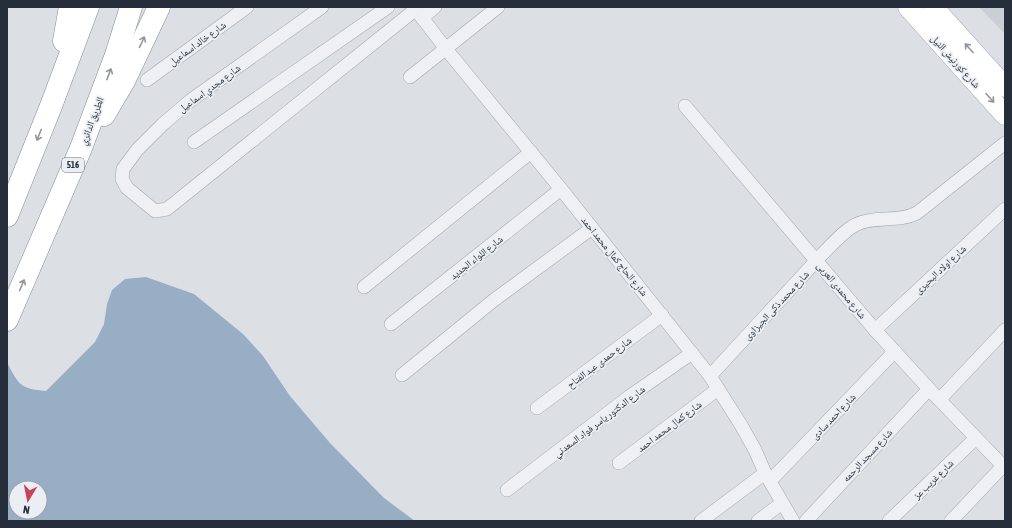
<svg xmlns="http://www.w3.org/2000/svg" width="1012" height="528" viewBox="0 0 1012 528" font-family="'Asap Condensed','Noto Naskh Arabic',sans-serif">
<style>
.built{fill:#cacfd7}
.water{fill:#98aec5;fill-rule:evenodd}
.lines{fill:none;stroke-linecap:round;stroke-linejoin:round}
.street-casing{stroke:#a2a7af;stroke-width:14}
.primary-casing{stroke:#9ca4b1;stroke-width:21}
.highway-casing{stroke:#848d9b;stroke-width:23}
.street{stroke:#eef0f4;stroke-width:13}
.primary{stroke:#fff;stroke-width:20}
.highway{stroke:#fff;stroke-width:22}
.oneway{stroke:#92969d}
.labels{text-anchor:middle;stroke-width:3.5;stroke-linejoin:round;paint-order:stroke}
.shield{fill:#ebeff3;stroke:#616872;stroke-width:1}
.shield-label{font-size:9px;font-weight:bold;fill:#262e3b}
.street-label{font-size:10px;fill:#262e3b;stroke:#ebeff3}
</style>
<rect width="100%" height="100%" fill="#dce0e5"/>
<path class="built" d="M 979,7 L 1005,7 L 1005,34 Z"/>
<path class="water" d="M 146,277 L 194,294 L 243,334 L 263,356 L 290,396 L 330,443 L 384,498 L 415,521 L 7,521 L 7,362 C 18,384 20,389 46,391 L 95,342 L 104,324 L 107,304 L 112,290 L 125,279 ZM 16,488 L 40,488 L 40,512 L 16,512 Z"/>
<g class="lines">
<defs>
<g id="street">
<path d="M 322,7 L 191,100 L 163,124 L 137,150 L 123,169 L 122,179 L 127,188 L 155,211 L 167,209 L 416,9"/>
<path d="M 414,7 L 446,49 L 561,189 L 710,376 L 741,425 L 755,450 L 765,473 L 793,521"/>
<path d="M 422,18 L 435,7"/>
<path d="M 410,77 L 498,7"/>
<path d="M 147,80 L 247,7"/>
<path d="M 685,106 L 875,330 L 929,389 L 1005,468"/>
<path d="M 194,142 L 388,7"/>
<path d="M 364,287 L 531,152"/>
<path d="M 391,324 L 561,189"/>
<path d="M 875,330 L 1005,209"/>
<path d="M 402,375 L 494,300 L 592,228"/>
<path d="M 710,376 C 741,342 773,308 805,273 C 817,260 840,233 855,225 C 874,215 898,223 917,213 L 1005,143"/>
<path d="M 940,399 L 1005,330"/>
<path d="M 537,408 L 662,315"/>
<path d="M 619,463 L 718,389"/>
<path d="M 770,481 L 895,351"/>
<path d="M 507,490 L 630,396 L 692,353"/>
<path d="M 701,521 L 765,473"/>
<path d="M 758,521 L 782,503"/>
<path d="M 806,521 L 929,389"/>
<path d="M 889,521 L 976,438"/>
<path d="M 951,521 L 1003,466"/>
</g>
<g id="primary">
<path d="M 908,7 L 1005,115"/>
<path d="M 933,7 L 1005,87"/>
</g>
<g id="highway">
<path d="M 64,41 L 70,7"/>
<path d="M 104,115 L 124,81 L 159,7"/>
<path d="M 7,216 L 51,106 L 88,7"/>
<path d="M 7,320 L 81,148 L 116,55 L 131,7"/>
</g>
</defs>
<use href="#street" class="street-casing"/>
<use href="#primary" class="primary-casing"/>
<use href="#highway" class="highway-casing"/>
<use href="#street" class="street"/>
<use href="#primary" class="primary"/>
<use href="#highway" class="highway"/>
</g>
<defs><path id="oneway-shaft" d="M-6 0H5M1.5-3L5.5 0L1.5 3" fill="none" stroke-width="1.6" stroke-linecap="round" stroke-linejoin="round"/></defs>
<g class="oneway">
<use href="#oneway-shaft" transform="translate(142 42) rotate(-65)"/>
<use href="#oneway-shaft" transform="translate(969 48) rotate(-132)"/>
<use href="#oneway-shaft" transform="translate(109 74) rotate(-69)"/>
<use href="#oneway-shaft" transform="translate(990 98) rotate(48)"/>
<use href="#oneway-shaft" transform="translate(39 135) rotate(112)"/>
<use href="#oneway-shaft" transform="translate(22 285) rotate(-67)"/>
</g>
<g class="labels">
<rect class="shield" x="62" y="158" width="22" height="14" rx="3"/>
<g class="shield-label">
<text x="73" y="168">516</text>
</g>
<g class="street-label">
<text transform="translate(197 43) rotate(-36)" y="4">شارع خالد اسماعيل</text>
<text transform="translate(956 61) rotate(48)" y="4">شارع كورنيش النيل</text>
<text transform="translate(209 88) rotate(-36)" y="4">شارع مجدي اسماعيل</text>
<text transform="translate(91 121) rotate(-69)" y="4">الطريق الدائري</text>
<text transform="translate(615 256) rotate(51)" y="4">شارع الحاج كمال محمد احمد</text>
<text transform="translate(476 257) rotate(-38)" y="4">شارع اللواء الجديد</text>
<text transform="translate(940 269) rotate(-43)" y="4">شارع اولاد البحيرى</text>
<text transform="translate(842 290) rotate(50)" y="4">شارع محمدى العربى</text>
<text transform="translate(776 305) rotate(-47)" y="4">شارع محمد ذكى الجيزاوى</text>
<text transform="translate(599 362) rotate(-37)" y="4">شارع حمدى عبد الفتاح</text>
<text transform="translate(833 416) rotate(-46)" y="4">شارع احمد سادى</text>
<text transform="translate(599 421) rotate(-37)" y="4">شارع الدكتور ياسر فواد السعدني</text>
<text transform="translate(669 426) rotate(-37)" y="4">شارع كمال محمد احمد</text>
<text transform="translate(867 455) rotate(-47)" y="4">شارع مسجد الرحمه</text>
<text transform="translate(933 479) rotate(-44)" y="4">شارع غريب عز</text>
</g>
</g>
<rect width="1012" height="528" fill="none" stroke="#262e3b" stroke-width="16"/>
<g transform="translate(28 500) rotate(190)"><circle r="19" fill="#ebeff3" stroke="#9ca2a9"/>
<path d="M0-3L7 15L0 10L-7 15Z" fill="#c74458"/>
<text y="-6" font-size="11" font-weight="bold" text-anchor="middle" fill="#262e3b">N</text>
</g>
</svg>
